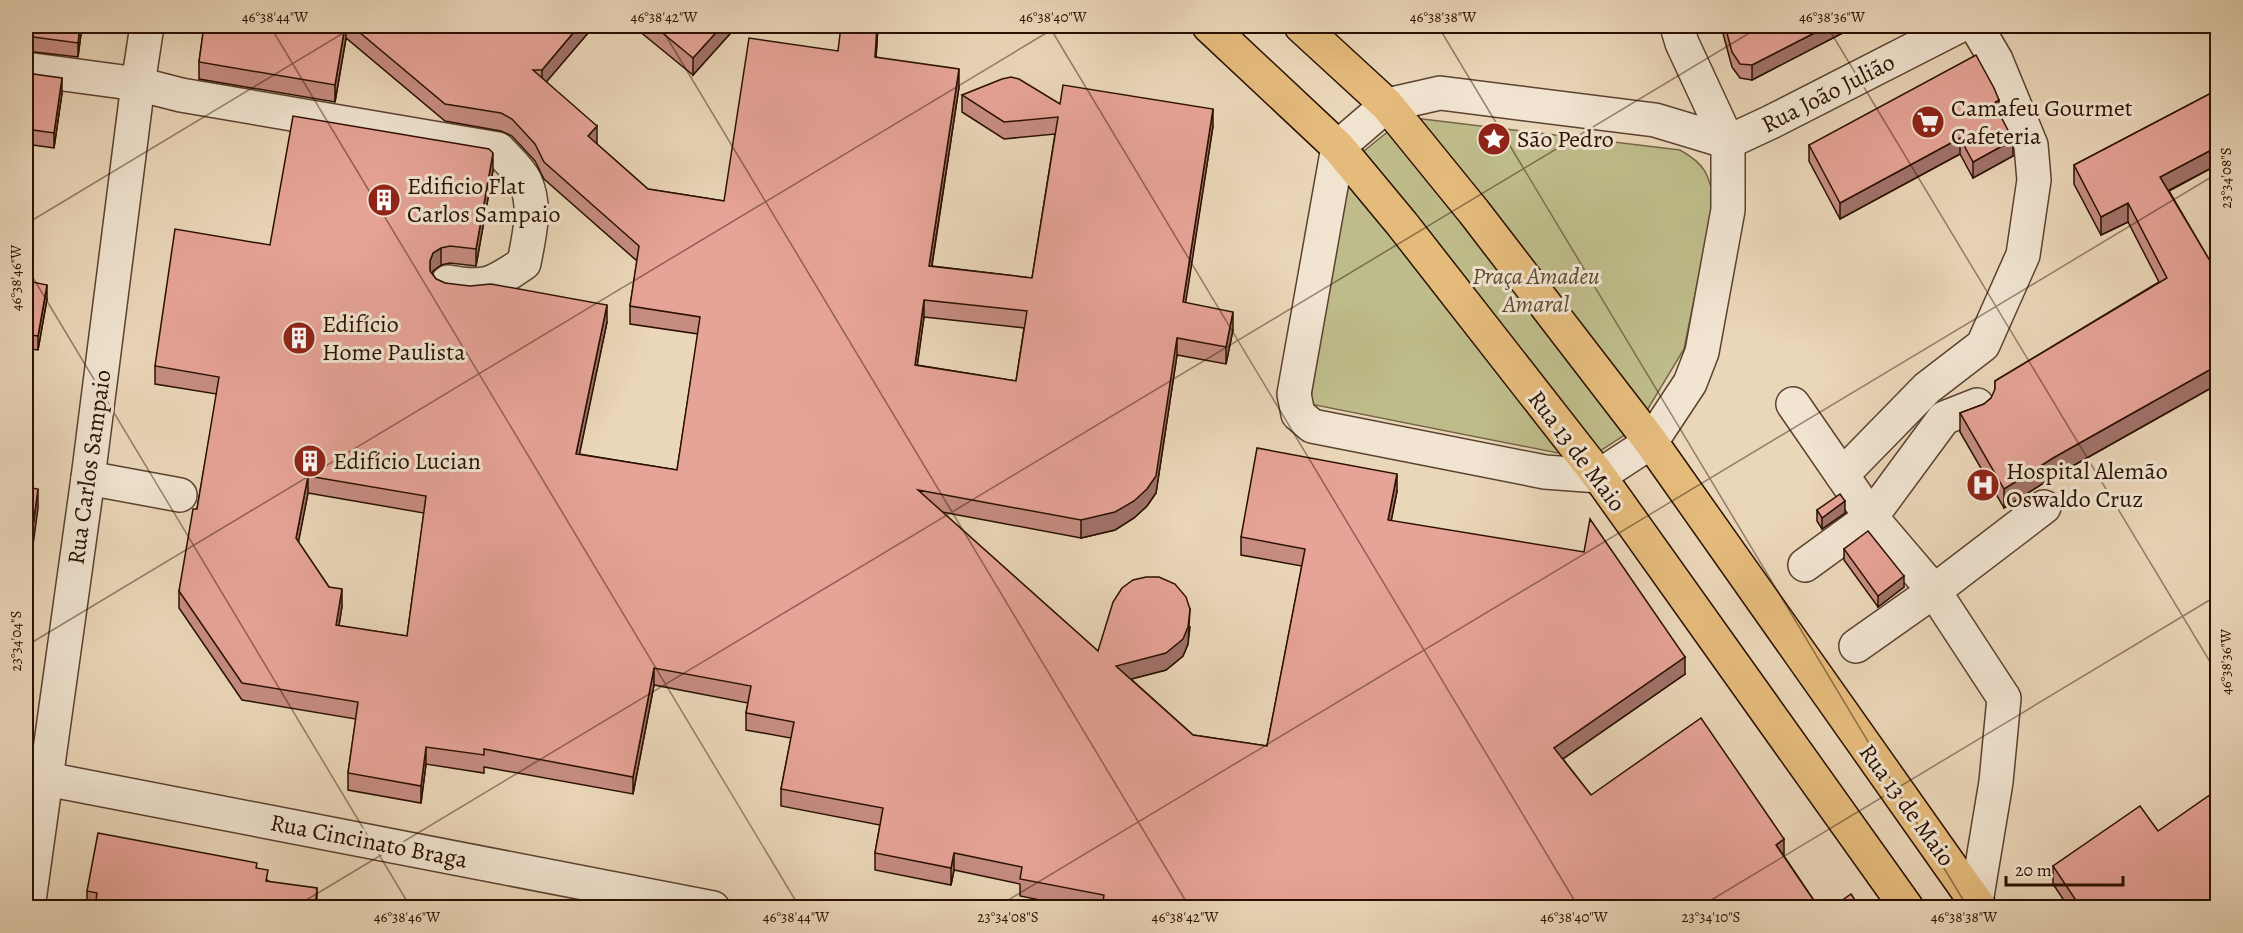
<svg xmlns="http://www.w3.org/2000/svg" width="2243" height="933" viewBox="0 0 2243 933" font-family="Alegreya,serif">
<style>
.green{fill:#bebc8a;stroke:#746646;stroke-width:1.5}
.lines{fill:none;stroke-linecap:round;stroke-linejoin:round}
.minor-casing{stroke:#5a422f;stroke-width:36}
.major-casing{stroke:#2a1001;stroke-width:36}
.minor{stroke:#f1e4d1;stroke-width:33}
.major{stroke:#e5bb7c;stroke-width:33}
.wall{fill:#c68c82;stroke:#2a1001;stroke-width:1.5;fill-rule:evenodd}
.shaded-wall{fill:#a1726a;stroke:#2a1001;stroke-width:1.5}
.building{fill:#e6a397;stroke:#2a1001;stroke-width:1.5;fill-rule:evenodd}
.ticks{fill:none;stroke:#2a1001;stroke-width:1.5;stroke-opacity:0.45}
.labels{text-anchor:middle;stroke-width:6;stroke-linejoin:round;paint-order:stroke}
.street-label{font-size:24px;fill:#2a1001;stroke:#f1e4d1}
.poi-label{font-size:24px;fill:#2a1001;stroke:#f1e4d1;text-anchor:start}
.park-label{font-size:24px;font-style:italic;fill:#5e4c31;stroke:#f1e4d1}
.neatline{fill:none;stroke:#2a1001;stroke-width:2}
.ticks-label{font-size:15px;text-anchor:middle;fill:#2a1001}
</style>
<rect width="100%" height="100%" fill="#ead6b8"/>
<filter id="stains"><feTurbulence type="fractalNoise" baseFrequency=".00333" numOctaves="4"/><feColorMatrix values="0 0 0 0 .2 0 0 0 0 .09 0 0 0 0 .02 0 0 0 .5 -.17"/></filter>
<radialGradient id="worn" r=".72"><stop offset=".6" stop-color="#630" stop-opacity="0"/><stop offset="1" stop-color="#630" stop-opacity=".3"/></radialGradient>
<path class="green" d="M 1406,117 L 1680,150 C 1705,164 1709,174 1714,201 L 1684,349 L 1637,427 L 1588,459 L 1310,404 L 1348,164 Z"/>
<g class="lines">
<defs>
<g id="minor">
<path d="M 1677,26 L 1682,43 L 1728,142 L 1728,210 L 1702,352 L 1690,383 L 1651,442 L 1599,476 L 1545,472 L 1312,426 L 1298,414 L 1294,394 L 1338,147 L 1387,105 L 1440,93 L 1655,120 L 1728,142"/>
<path d="M 26,69 L 138,84 L 181,95 L 498,149 C 506,158 519,169 525,181 C 537,207 529,236 524,263 C 493,284 486,289 448,282"/>
<path d="M 1728,142 L 1771,122 L 1959,26"/>
<path d="M 1793,404 L 1871,517 L 1934,591 L 2004,698 L 1996,782 L 1976,902"/>
<path d="M 1842,475 L 1927,388 L 1983,345 L 2023,255 L 2034,180 L 2031,145 L 1996,60 L 1976,26"/>
<path d="M 88,478 L 180,495"/>
<path d="M 1805,565 L 1871,517 L 1944,418 L 1977,405"/>
<path d="M 1856,646 L 1934,591 L 2044,507"/>
<path d="M 26,775 L 713,908"/>
<path d="M 28,908 L 88,478 L 138,84 L 147,26"/>
</g>
<g id="major">
<path d="M 1209,26 L 1338,147 L 1402,224 L 1599,476 L 1907,908"/>
<path d="M 1301,26 L 1387,105 L 1474,212 L 1651,442 L 1980,908"/>
</g>
</defs>
<use href="#minor" class="minor-casing"/>
<use href="#major" class="major-casing"/>
<use href="#minor" class="minor"/>
<use href="#major" class="major"/>
</g>
<g class="wall">
<path d="M 26,26 L 82,26 L 78,57 L 26,51 Z"/>
<path d="M 204,26 L 594,26 L 546,82 L 597,143 L 597,144 L 648,189 L 724,201 L 838,51 L 878,26 L 876,57 L 959,87 L 932,266 L 1032,278 L 1055,134 L 1004,139 L 962,112 L 962,95 L 1060,104 L 1213,126 L 1185,303 L 1233,330 L 1226,364 L 1177,355 L 1156,493 L 1147,506 L 1134,518 L 1115,530 L 1081,538 L 942,512 L 1098,651 L 1190,627 L 1188,644 L 1183,656 L 1166,670 L 1131,679 L 1193,735 L 1267,746 L 1302,566 L 1241,555 L 1241,537 L 1397,491 L 1391,521 L 1685,674 L 1563,759 L 1591,795 L 1784,856 L 1819,908 L 1080,908 L 1020,896 L 1020,884 L 954,870 L 951,885 L 875,870 L 875,853 L 880,825 L 781,806 L 781,789 L 791,738 L 746,730 L 746,713 L 748,703 L 654,685 L 633,794 L 484,767 L 484,773 L 426,764 L 421,803 L 348,790 L 348,773 L 356,719 L 242,700 L 179,608 L 179,591 L 197,509 L 217,394 L 155,384 L 155,366 L 270,245 L 493,170 L 476,266 L 450,263 L 441,265 L 433,271 L 432,273 L 436,279 L 445,283 L 607,322 L 579,454 L 677,470 L 698,334 L 630,324 L 630,306 L 637,261 L 544,179 L 535,161 L 512,136 L 501,131 L 445,121 L 346,38 L 335,102 L 199,79 L 199,62 ZM 924,317 L 1024,328 L 1016,381 L 917,365 ZM 308,493 L 424,513 L 407,636 L 339,626 L 342,606 L 298,542 Z"/>
<path d="M 633,26 L 737,26 L 693,75 Z"/>
<path d="M 1721,26 L 1856,26 L 1752,80 L 1740,78 L 1732,67 Z"/>
<path d="M 26,73 L 62,93 L 54,148 L 26,144 Z"/>
<path d="M 2217,90 L 2217,165 L 2169,191 L 2210,261 L 2217,257 L 2217,401 L 2211,388 L 2053,477 L 2004,508 L 1960,432 L 1960,413 L 1984,404 L 1991,398 L 1995,391 L 1995,381 L 2159,282 L 2128,222 L 2101,235 L 2074,184 L 2074,165 Z"/>
<path d="M 1999,113 L 2013,156 L 1973,178 L 1960,154 L 1840,219 L 1809,161 L 1809,145 Z"/>
<path d="M 26,276 L 32,282 L 47,299 L 38,350 L 31,349 L 26,380 Z"/>
<path d="M 1817,510 L 1845,513 L 1822,529 L 1817,521 Z"/>
<path d="M 1844,549 L 1904,587 L 1878,607 L 1844,560 Z"/>
<path d="M 2053,866 L 2217,908 L 2069,908 L 2053,884 Z"/>
<path d="M 257,868 L 268,881 L 317,904 L 317,908 L 94,908 L 87,906 L 87,891 Z"/>
</g>
<g class="shaded-wall">
<path d="M 80,26 L 82,26 L 78,57 L 78,43 Z"/>
<path d="M 345,26 L 346,26 L 346,38 L 335,102 L 335,85 Z"/>
<path d="M 579,26 L 594,26 L 542,87 L 542,70 Z"/>
<path d="M 722,26 L 737,26 L 693,75 L 693,58 Z"/>
<path d="M 877,26 L 878,26 L 875,74 L 875,57 Z"/>
<path d="M 1828,26 L 1856,26 L 1752,80 L 1752,65 Z"/>
<path d="M 959,69 L 959,87 L 929,283 L 929,266 Z"/>
<path d="M 62,78 L 62,93 L 54,148 L 54,133 Z"/>
<path d="M 1999,100 L 1999,116 L 1994,103 Z"/>
<path d="M 1213,109 L 1213,126 L 1183,320 L 1183,302 Z"/>
<path d="M 597,126 L 597,143 L 588,153 L 588,136 Z"/>
<path d="M 1960,138 L 1960,154 L 1840,219 L 1840,203 Z"/>
<path d="M 2013,140 L 2013,156 L 1973,178 L 1973,162 Z"/>
<path d="M 2217,147 L 2217,165 L 2160,195 L 2160,177 Z"/>
<path d="M 493,153 L 493,170 L 476,266 L 476,249 Z"/>
<path d="M 30,183 L 30,197 L 26,217 L 26,202 Z"/>
<path d="M 2128,203 L 2128,222 L 2101,235 L 2101,217 Z"/>
<path d="M 441,248 L 441,265 L 433,271 L 430,278 L 430,261 L 433,253 Z"/>
<path d="M 47,285 L 47,299 L 38,350 L 38,336 Z"/>
<path d="M 924,300 L 924,317 L 915,382 L 915,365 Z"/>
<path d="M 607,305 L 607,322 L 576,471 L 576,454 Z"/>
<path d="M 1233,312 L 1233,330 L 1226,364 L 1226,347 Z"/>
<path d="M 31,335 L 31,349 L 26,380 L 26,365 Z"/>
<path d="M 1177,338 L 1177,355 L 1156,493 L 1147,506 L 1134,518 L 1115,530 L 1081,538 L 1081,520 Z"/>
<path d="M 2211,369 L 2211,388 L 2053,477 L 2004,508 L 2004,489 L 2053,458 Z"/>
<path d="M 1397,474 L 1397,491 L 1388,537 L 1388,520 Z"/>
<path d="M 308,476 L 308,493 L 296,555 L 296,538 Z"/>
<path d="M 38,489 L 38,508 L 26,597 L 26,578 Z"/>
<path d="M 1845,501 L 1845,513 L 1822,529 L 1822,518 Z"/>
<path d="M 1904,576 L 1904,587 L 1878,607 L 1878,596 Z"/>
<path d="M 342,589 L 342,606 L 336,643 L 336,625 Z"/>
<path d="M 1190,609 L 1188,644 L 1183,656 L 1166,670 L 1116,683 L 1116,666 Z"/>
<path d="M 1685,657 L 1685,674 L 1554,765 L 1554,748 Z"/>
<path d="M 654,668 L 654,685 L 633,794 L 633,777 Z"/>
<path d="M 426,747 L 426,764 L 421,803 L 421,786 Z"/>
<path d="M 1784,839 L 1784,856 L 1776,845 Z"/>
<path d="M 954,853 L 954,870 L 951,885 L 951,868 Z"/>
<path d="M 317,888 L 317,908 L 315,908 Z"/>
</g>
<g class="building">
<path d="M 26,26 L 80,26 L 78,43 L 26,36 Z"/>
<path d="M 204,26 L 345,26 L 335,85 L 199,62 Z"/>
<path d="M 352,26 L 579,26 L 542,70 L 533,70 L 597,126 L 588,136 L 648,189 L 724,201 L 749,38 L 838,51 L 841,26 L 877,26 L 875,57 L 959,69 L 929,266 L 1032,278 L 1058,117 L 1004,122 L 962,95 L 1002,79 L 1011,77 L 1019,79 L 1060,104 L 1063,85 L 1213,109 L 1183,302 L 1233,312 L 1226,347 L 1177,338 L 1156,476 L 1147,489 L 1134,501 L 1115,512 L 1081,520 L 918,490 L 1098,651 L 1113,602 L 1122,588 L 1133,580 L 1146,577 L 1159,577 L 1175,584 L 1186,597 L 1190,609 L 1188,627 L 1183,639 L 1166,653 L 1116,666 L 1193,735 L 1267,746 L 1305,549 L 1241,537 L 1257,448 L 1397,474 L 1388,520 L 1584,552 L 1590,519 L 1685,657 L 1554,748 L 1591,795 L 1701,718 L 1784,839 L 1776,845 L 1819,908 L 1102,908 L 1104,895 L 1020,879 L 1022,867 L 954,853 L 951,868 L 875,853 L 883,808 L 781,789 L 794,722 L 746,713 L 751,686 L 654,668 L 633,777 L 484,749 L 484,755 L 426,747 L 421,786 L 348,773 L 358,702 L 242,683 L 179,591 L 193,509 L 197,509 L 219,377 L 155,366 L 175,229 L 270,245 L 293,116 L 489,149 L 493,153 L 476,249 L 450,246 L 441,248 L 433,253 L 430,261 L 430,271 L 436,279 L 445,283 L 470,286 L 491,284 L 607,305 L 576,454 L 677,470 L 700,317 L 630,306 L 639,246 L 544,162 L 535,144 L 512,119 L 501,113 L 445,104 ZM 924,300 L 1027,311 L 1016,381 L 915,365 ZM 308,476 L 426,496 L 407,636 L 336,625 L 342,589 L 329,587 L 296,538 Z"/>
<path d="M 654,26 L 722,26 L 693,58 Z"/>
<path d="M 1725,26 L 1828,26 L 1752,65 L 1740,64 L 1732,52 Z"/>
<path d="M 1976,55 L 1994,88 L 1999,100 L 1994,103 L 2013,140 L 1973,162 L 1960,138 L 1840,203 L 1809,145 Z"/>
<path d="M 26,73 L 62,78 L 54,133 L 26,129 Z"/>
<path d="M 2217,90 L 2217,147 L 2160,177 L 2210,261 L 2217,257 L 2217,382 L 2211,369 L 2053,458 L 2004,489 L 1960,413 L 1984,404 L 1991,398 L 1995,389 L 1995,381 L 2167,278 L 2128,203 L 2101,217 L 2074,165 Z"/>
<path d="M 26,176 L 30,183 L 26,202 Z"/>
<path d="M 26,276 L 32,278 L 32,282 L 47,285 L 38,336 L 31,335 L 26,365 Z"/>
<path d="M 26,487 L 38,489 L 26,578 Z"/>
<path d="M 1840,494 L 1845,501 L 1822,518 L 1817,510 Z"/>
<path d="M 1868,531 L 1904,576 L 1878,596 L 1844,549 Z"/>
<path d="M 2217,790 L 2217,908 L 2081,908 L 2053,866 L 2140,806 L 2158,831 Z"/>
<path d="M 98,833 L 257,863 L 256,868 L 268,870 L 266,881 L 317,888 L 315,908 L 95,908 L 97,893 L 87,891 Z"/>
<path d="M 1851,894 L 1860,908 L 1831,908 Z"/>
</g>
<path class="ticks" d="M 270,26 L 800,908M 660,26 L 1190,908M 1049,26 L 1579,908M 1438,26 L 1968,908M 1827,26 L 2218,675M 2217,26 L 2218,27M 26,224 L 355,26M 26,266 L 411,908M 26,646 L 1058,26M 293,908 L 1761,26M 995,908 L 2218,173M 1698,908 L 2218,595"/>
<defs>
<symbol id="supermarket-disc" viewBox="-11 -11 22 22"><circle r="9.5" fill="#8f2418" stroke="#f1e4d1"/><path d="M-6-5.5h2.5l.6 2H6L4.5 2H-2.5L-4.4-4H-6ZM-1.5 3.2a1.3 1.3 0 1 0 .1 0ZM3 3.2a1.3 1.3 0 1 0 .1 0Z" fill="#fff"/></symbol>
<symbol id="sight-disc" viewBox="-11 -11 22 22"><circle r="9.5" fill="#8f2418" stroke="#f1e4d1"/><path d="M0-6L1.8-2.2L6-1.7L2.9 1.2L3.7 5.4L0 3.3L-3.7 5.4L-2.9 1.2L-6-1.7L-1.8-2.2Z" fill="#fff"/></symbol>
<symbol id="building-disc" viewBox="-11 -11 22 22"><circle r="9.5" fill="#8f2418" stroke="#f1e4d1"/><path d="M-4-6H4V6H1V3H-1V6H-4ZM-2.5-4.3h1.7v1.8h-1.7ZM.8-4.3h1.7v1.8H.8ZM-2.5-1h1.7V.8h-1.7ZM.8-1h1.7V.8H.8Z" fill="#fff"/></symbol>
<symbol id="hospital-disc" viewBox="-11 -11 22 22"><circle r="9.5" fill="#8f2418" stroke="#f1e4d1"/><path d="M-5-5h3v3.5h4V-5h3V5h-3V1.5h-4V5h-3Z" fill="#fff"/></symbol>
</defs>
<g fill-rule="evenodd">
<use href="#supermarket-disc" x="1909" y="103" width="38" height="38"/>
<use href="#sight-disc" x="1475" y="120" width="38" height="38"/>
<use href="#building-disc" x="365" y="181" width="38" height="38"/>
<use href="#building-disc" x="280" y="319" width="38" height="38"/>
<use href="#building-disc" x="291" y="442" width="38" height="38"/>
<use href="#hospital-disc" x="1964" y="466" width="38" height="38"/>
</g>
<g class="labels">
<g class="street-label">
<text transform="translate(1828 93) rotate(-27)" y="8">Rua João Julião</text>
<text transform="translate(1577 451) rotate(53)" y="8">Rua 13 de Maio</text>
<text transform="translate(89 467) rotate(-82)" y="8">Rua Carlos Sampaio</text>
<text transform="translate(1907 805) rotate(54)" y="8">Rua 13 de Maio</text>
<text transform="translate(369 841) rotate(11)" y="8">Rua Cincinato Braga</text>
</g>
<g class="poi-label">
<text x="1951" y="116">Camafeu Gourmet<tspan x="1951" dy="28">Cafeteria</tspan></text>
<text x="1517" y="147">São Pedro</text>
<text x="407" y="194">Edificio Flat<tspan x="407" dy="28">Carlos Sampaio</tspan></text>
<text x="322" y="332">Edifício<tspan x="322" dy="28">Home Paulista</tspan></text>
<text x="333" y="469">Edifício Lucian</text>
<text x="2006" y="479">Hospital Alemão<tspan x="2006" dy="28">Oswaldo Cruz</tspan></text>
</g>
<g class="park-label">
<text x="1536" y="284">Praça Amadeu<tspan x="1536" dy="28">Amaral</tspan></text>
</g>
</g>
<rect width="2243" height="933" fill="none" stroke="#ead6b8" stroke-width="66"/>
<path d="M2006 876v9h117v-9" fill="none" stroke="#2a1001" stroke-width="3"/>
<text x="2015" y="876" font-size="18" fill="#2a1001" stroke="#f1e4d1" stroke-width="4.5" paint-order="stroke">20 m</text>
<rect x="33" y="33" width="2177" height="867" class="neatline"/>
<g class="ticks-label">
<text x="275" y="22">46°38'44"W</text>
<text x="664" y="22">46°38'42"W</text>
<text x="1053" y="22">46°38'40"W</text>
<text x="1443" y="22">46°38'38"W</text>
<text x="1832" y="22">46°38'36"W</text>
<text transform="translate(2226 178) rotate(-90)" y="5">23°34'08"S</text>
<text transform="translate(16 278) rotate(-90)" y="5">46°38'46"W</text>
<text transform="translate(16 641) rotate(-90)" y="5">23°34'04"S</text>
<text transform="translate(2226 662) rotate(-90)" y="5">46°38'36"W</text>
<text x="407" y="922">46°38'46"W</text>
<text x="796" y="922">46°38'44"W</text>
<text x="1008" y="922">23°34'08"S</text>
<text x="1185" y="922">46°38'42"W</text>
<text x="1574" y="922">46°38'40"W</text>
<text x="1711" y="922">23°34'10"S</text>
<text x="1964" y="922">46°38'38"W</text>
</g>
<rect width="100%" height="100%" filter="url(#stains)"/>
<rect width="100%" height="100%" fill="url(#worn)"/>
</svg>
